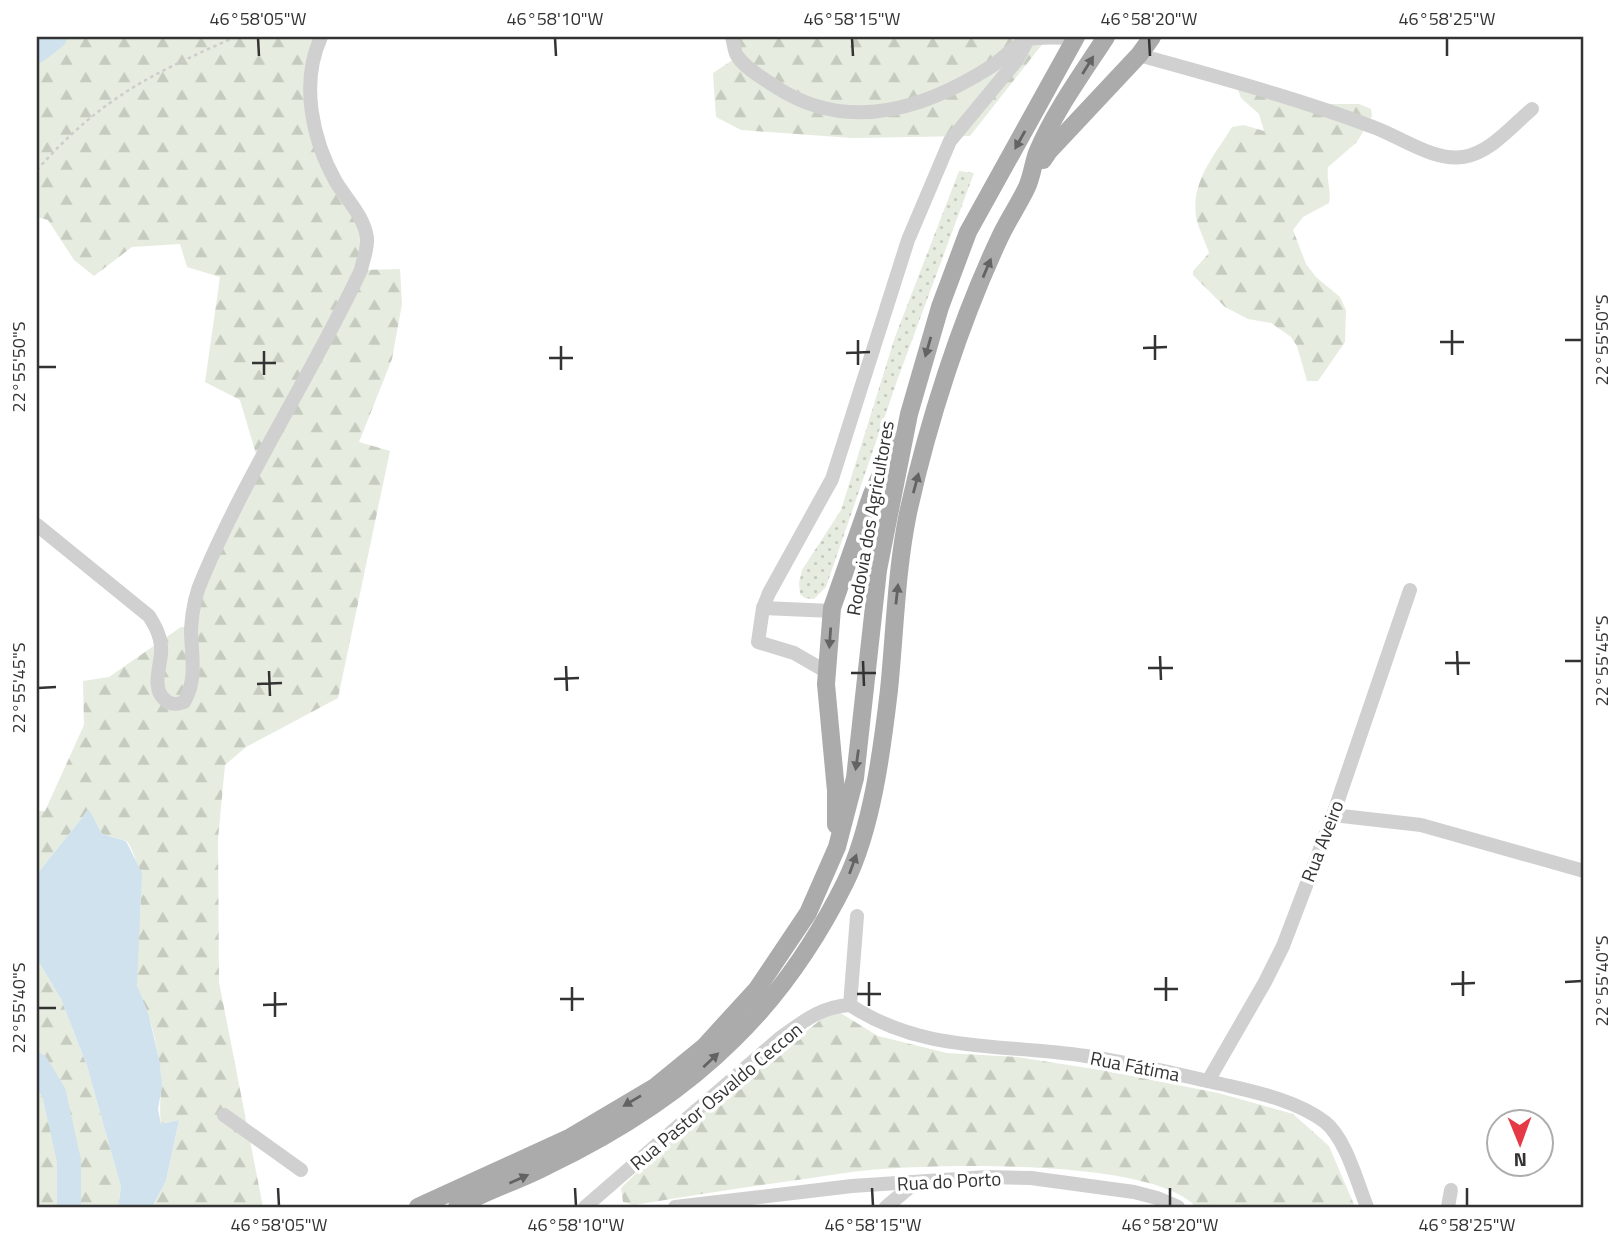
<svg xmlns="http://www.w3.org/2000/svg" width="1621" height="1244" viewBox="0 0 1621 1244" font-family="'Titillium Web',sans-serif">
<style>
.grass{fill:url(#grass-dots)}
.forest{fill:url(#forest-firs)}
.water{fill:#cfe2ee}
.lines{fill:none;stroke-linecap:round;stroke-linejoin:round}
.river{stroke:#cfe2ee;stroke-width:24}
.path{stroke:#cdcdcd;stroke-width:2.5;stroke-dasharray:3.5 3.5;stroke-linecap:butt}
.minor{stroke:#d0d0d0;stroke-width:14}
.major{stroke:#ababab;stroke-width:18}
.oneway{fill:#636363}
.ticks{fill:none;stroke:#333;stroke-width:2.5}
.labels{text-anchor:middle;stroke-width:7;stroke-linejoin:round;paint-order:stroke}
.street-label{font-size:19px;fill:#333;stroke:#fff}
.neatline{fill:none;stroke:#333;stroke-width:2.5}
.ticks-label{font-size:18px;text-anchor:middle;fill:#333}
</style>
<defs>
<pattern id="grass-dots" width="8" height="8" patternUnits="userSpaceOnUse" patternTransform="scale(1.75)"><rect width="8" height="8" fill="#e6ecdf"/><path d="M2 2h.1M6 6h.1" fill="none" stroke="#c6cbc0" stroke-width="1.8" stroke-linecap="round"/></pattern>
<pattern id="forest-firs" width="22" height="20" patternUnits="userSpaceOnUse" patternTransform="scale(1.75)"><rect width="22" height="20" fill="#e6ecdf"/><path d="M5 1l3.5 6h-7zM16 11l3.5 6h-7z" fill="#c6cbc0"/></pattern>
</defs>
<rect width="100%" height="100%" fill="#fff"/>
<path class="grass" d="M 959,171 L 974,173 L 898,378 L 826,587 L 814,599 L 805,598 L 800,594 L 799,583 L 802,570 L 841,510 L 895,337 Z"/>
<g class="forest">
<path d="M 37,37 L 321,37 L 318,44 L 314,124 L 364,230 L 362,270 L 400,269 L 402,304 L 392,359 L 359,442 L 390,451 L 338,698 L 246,747 L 225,765 L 218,839 L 219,982 L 263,1207 L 152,1207 L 166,1181 L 179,1120 L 161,1124 C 158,1103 164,1082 159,1061 C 156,1045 153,1028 148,1014 C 144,1004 138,993 137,983 C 132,938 154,883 127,841 L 102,834 L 89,809 L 37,874 L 37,811 L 45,811 L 84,725 L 83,681 L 109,677 L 181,627 L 191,627 L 195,604 L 259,464 L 240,400 L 205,382 L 220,277 L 187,267 L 180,244 L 132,247 L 94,276 L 74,260 L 48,220 L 37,217 Z"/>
<path d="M 732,37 L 1048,37 L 970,136 L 852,138 L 741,130 L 716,117 L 713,73 L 737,57 Z"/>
<path d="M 1237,87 L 1328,104 L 1359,104 L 1371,109 L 1372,116 L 1357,142 L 1328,167 C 1326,181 1332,193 1329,203 L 1303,217 L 1293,230 L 1306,264 L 1316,277 L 1340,297 L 1346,310 L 1345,342 L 1318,381 L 1307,381 L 1297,346 L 1291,337 L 1271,323 L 1248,319 L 1225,307 L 1193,275 L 1193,271 L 1209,253 C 1205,241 1198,228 1196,216 C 1191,181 1215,155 1232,127 L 1244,125 L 1264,131 L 1259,114 L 1241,98 Z"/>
<path d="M 37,959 L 61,999 L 87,1066 L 121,1187 L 118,1207 L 37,1207 Z"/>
<path d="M 834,1009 L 878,1036 L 947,1053 L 1017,1057 L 1107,1071 L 1218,1093 L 1293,1114 L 1329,1146 L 1355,1207 L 1196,1207 C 1152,1158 937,1164 870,1170 C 846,1172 821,1177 797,1180 C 742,1188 688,1196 634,1205 L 623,1202 L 621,1188 L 664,1146 Z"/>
</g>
<path class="water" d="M 89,809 L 102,834 L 126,841 L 142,873 L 137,985 L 149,1016 L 160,1064 L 162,1087 L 158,1109 L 161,1124 L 179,1120 L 166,1181 L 152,1207 L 118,1207 L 121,1187 L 87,1066 L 61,999 L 37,959 L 37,874 Z"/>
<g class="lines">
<g class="river">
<path d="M 37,51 L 55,37"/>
<path d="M 37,1065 L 54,1093 L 69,1161 L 69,1207"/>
</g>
<path class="path" d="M 37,170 C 60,144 85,120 114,100 C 149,75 195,55 235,37"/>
<g class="minor">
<path d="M 732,37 C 734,43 734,53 738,57 C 746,69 764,79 776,87 C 848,134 925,109 992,66 C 1004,58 1014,46 1027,40 C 1037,36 1063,38 1075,38"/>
<path d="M 1139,55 C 1217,77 1297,98 1373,127 C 1401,137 1432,161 1463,157 C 1490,153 1512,126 1532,109"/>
<path d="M 37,525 L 149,616 C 155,626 160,634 161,646 C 163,663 150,685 164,699 C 170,705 176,705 184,702 C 198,680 191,653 191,629 C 192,612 196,592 203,577 C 248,471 312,374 361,270 C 363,260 368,248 367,238 C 364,216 347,200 336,182 C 312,139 300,83 321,37"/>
<path d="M 763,608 L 832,611"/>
<path d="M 827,672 L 794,653 L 758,642 L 763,608 L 769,593 L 832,479 L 908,240 L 950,141 L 1017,60 L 1028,39"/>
<path d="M 1333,815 L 1421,825 L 1584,871"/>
<path d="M 850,1005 C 924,1054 1002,1043 1086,1056 C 1131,1063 1176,1074 1221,1084 C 1255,1092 1296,1100 1325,1122 C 1346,1139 1357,1182 1367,1207"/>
<path d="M 1208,1081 L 1265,982 L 1283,946 L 1333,815 L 1410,590"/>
<path d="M 224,1115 L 301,1170"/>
<path d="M 585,1207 L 780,1038 C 804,1021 820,1007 850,1005 L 857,916"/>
<path d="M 675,1207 L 852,1186 L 988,1177 L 1031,1178 L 1134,1192 L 1157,1198 L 1178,1207"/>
<path d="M 886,1207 L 916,1182"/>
<path d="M 1448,1207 L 1451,1190"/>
</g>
<g class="major">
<path d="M 1043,160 L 1049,151 L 1139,55 L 1152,37"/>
<path d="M 836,825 L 836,791 L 826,684 L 832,608 L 872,494 L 896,442"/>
<path d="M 418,1207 L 569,1138 L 655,1087 L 704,1047 L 757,989 L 808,913 L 837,847 L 855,778 L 878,570 L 909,414 L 940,307 L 968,232 L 1076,37"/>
<path d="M 457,1207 C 485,1191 518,1181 547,1166 C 616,1133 680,1093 734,1039 C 779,995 817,939 845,883 C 872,829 882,750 889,690 C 895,631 896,572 908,513 C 928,422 960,322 1000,237 C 1008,220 1019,204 1027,187 C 1032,176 1033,164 1037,153 C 1054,112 1082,74 1106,37"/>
</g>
</g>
<defs><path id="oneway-solid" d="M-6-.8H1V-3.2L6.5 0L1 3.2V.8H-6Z" transform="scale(1.75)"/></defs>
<g class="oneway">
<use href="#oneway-solid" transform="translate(1088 65) rotate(-58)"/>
<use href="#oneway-solid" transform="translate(1020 140) rotate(119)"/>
<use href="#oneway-solid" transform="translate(987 268) rotate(-67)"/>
<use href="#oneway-solid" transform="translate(928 347) rotate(106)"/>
<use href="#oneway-solid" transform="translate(916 483) rotate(-75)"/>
<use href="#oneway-solid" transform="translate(897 594) rotate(-84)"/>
<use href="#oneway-solid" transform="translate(830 638) rotate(94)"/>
<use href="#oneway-solid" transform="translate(857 760) rotate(98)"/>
<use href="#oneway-solid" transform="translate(853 864) rotate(-70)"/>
<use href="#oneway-solid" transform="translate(711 1060) rotate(-43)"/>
<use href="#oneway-solid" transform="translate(632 1101) rotate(149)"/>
<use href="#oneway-solid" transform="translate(519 1179) rotate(-24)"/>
</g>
<path class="ticks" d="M 258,38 L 259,56M 555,38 L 556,56M 852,38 L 853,56M 1149,38 L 1150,56M 1447,38 L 1447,56M 1452,330 L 1452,355M 1155,335 L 1155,360M 858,340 L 858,365M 1565,340 L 1582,340M 1440,342 L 1464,342M 561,346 L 561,370M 1143,348 L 1167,347M 264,351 L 264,375M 846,353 L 870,352M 549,358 L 573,358M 252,363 L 276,363M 38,367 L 56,367M 1457,651 L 1458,675M 1160,656 L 1161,680M 863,661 L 864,686M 1565,661 L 1582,661M 1445,663 L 1470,663M 566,666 L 567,691M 1148,668 L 1173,668M 269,671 L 270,696M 851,673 L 876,673M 554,679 L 579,678M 257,684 L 282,683M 38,688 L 56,687M 1463,971 L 1463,996M 1166,977 L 1166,1001M 869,982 L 869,1006M 1565,982 L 1582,981M 1451,984 L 1475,983M 572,987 L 572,1011M 1154,989 L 1178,989M 275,992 L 275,1017M 857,994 L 881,994M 560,999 L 584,999M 263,1005 L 287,1004M 38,1008 L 56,1008M 278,1188 L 279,1206M 575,1188 L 576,1206M 872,1188 L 873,1206M 1170,1188 L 1170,1206M 1467,1188 L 1467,1206"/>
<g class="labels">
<g class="street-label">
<text transform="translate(870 518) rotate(-80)" y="7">Rodovia dos Agricultores</text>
<text transform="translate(1322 841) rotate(-69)" y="7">Rua Aveiro</text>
<text transform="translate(1135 1066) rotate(11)" y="7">Rua Fátima</text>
<text transform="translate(716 1096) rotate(-40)" y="7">Rua Pastor Osvaldo Ceccon</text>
<text transform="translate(949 1181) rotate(-3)" y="7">Rua do Porto</text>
</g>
</g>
<rect width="1621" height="1244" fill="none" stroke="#ffffff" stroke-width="77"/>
<g transform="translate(1520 1143) rotate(179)"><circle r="33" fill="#ffffff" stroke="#adadad" stroke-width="2"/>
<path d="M0-5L12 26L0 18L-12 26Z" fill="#e63946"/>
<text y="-10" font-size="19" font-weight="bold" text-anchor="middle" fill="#333333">N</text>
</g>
<rect x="38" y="38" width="1544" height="1168" class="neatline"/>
<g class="ticks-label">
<text x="258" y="25">46°58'05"W</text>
<text x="555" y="25">46°58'10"W</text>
<text x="852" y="25">46°58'15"W</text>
<text x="1149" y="25">46°58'20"W</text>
<text x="1447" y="25">46°58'25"W</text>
<text transform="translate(1602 340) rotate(-90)" y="6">22°55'50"S</text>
<text transform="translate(19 367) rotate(-90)" y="6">22°55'50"S</text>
<text transform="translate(1602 661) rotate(-90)" y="6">22°55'45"S</text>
<text transform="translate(19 688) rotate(-90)" y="6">22°55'45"S</text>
<text transform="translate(1602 981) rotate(-90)" y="6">22°55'40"S</text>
<text transform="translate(19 1008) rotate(-90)" y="6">22°55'40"S</text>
<text x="279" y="1231">46°58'05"W</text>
<text x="576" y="1231">46°58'10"W</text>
<text x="873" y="1231">46°58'15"W</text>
<text x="1170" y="1231">46°58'20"W</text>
<text x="1467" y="1231">46°58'25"W</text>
</g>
</svg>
